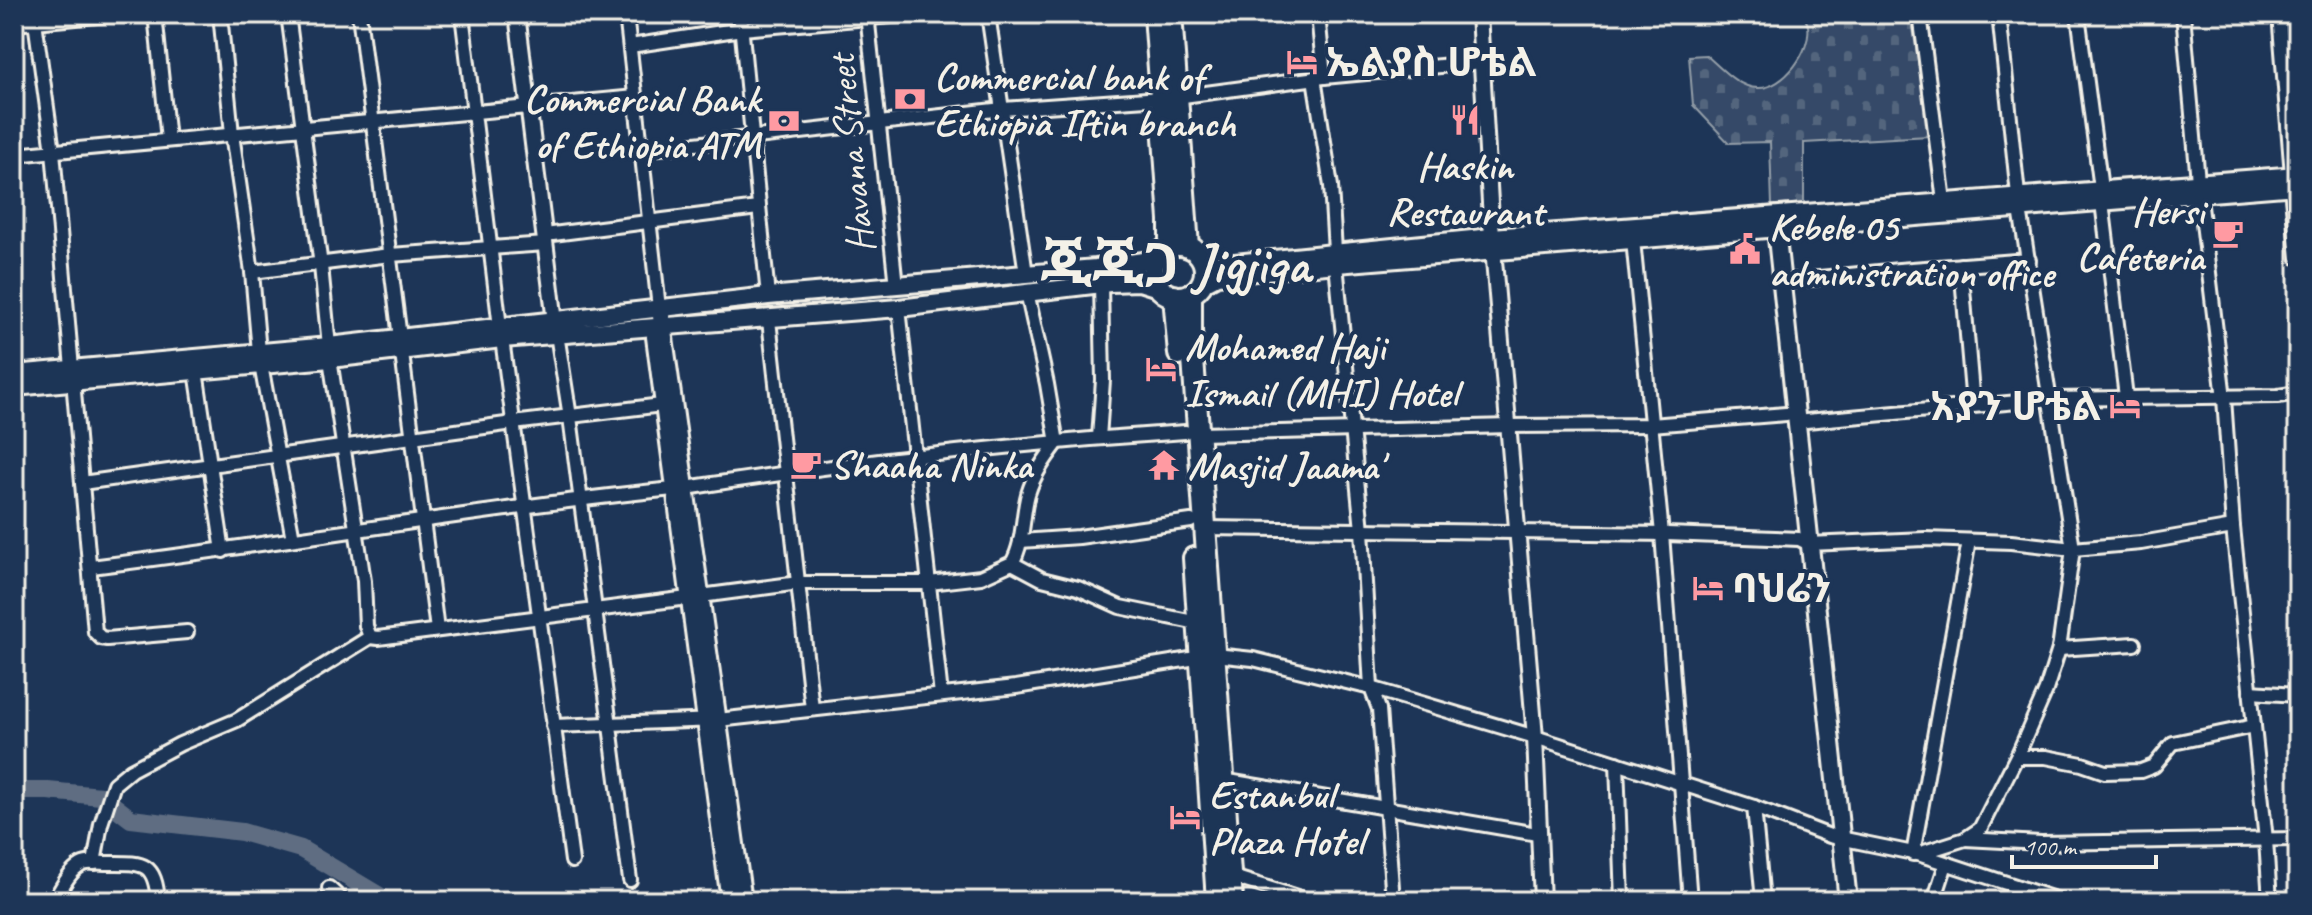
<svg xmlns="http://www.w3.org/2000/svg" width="2312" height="915" viewBox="0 0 2312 915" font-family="Caveat,'Noto Sans Ethiopic',sans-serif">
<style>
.cemetery{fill:url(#cemetery-stones);stroke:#949ea8;stroke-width:2}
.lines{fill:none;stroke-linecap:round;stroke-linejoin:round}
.river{stroke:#5e6d82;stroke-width:18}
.minor-casing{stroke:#f4f1e8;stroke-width:18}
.tertiary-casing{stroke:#f4f1e8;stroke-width:20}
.secondary-casing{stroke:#f4f1e8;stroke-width:22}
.trunk-casing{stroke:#f4f1e8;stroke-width:26}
.minor{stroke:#1d3557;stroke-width:12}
.tertiary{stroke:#1d3557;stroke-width:14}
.secondary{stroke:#1d3557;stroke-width:16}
.trunk{stroke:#1d3557;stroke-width:20}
.labels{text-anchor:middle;stroke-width:8;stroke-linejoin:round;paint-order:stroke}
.poi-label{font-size:40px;font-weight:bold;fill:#f4f1e8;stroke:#1d3557;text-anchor:start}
.street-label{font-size:40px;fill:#f4f1e8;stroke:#1d3557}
.town-label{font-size:56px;font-weight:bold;fill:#f4f1e8;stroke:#1d3557}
</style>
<defs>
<pattern id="cemetery-stones" width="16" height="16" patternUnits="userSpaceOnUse" patternTransform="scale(2)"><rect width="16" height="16" fill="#354a67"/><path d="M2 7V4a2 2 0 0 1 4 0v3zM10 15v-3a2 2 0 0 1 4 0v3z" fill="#53657d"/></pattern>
</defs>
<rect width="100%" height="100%" fill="#1d3557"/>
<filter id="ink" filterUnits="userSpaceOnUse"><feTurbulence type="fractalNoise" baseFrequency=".0125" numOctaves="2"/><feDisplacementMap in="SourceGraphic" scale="16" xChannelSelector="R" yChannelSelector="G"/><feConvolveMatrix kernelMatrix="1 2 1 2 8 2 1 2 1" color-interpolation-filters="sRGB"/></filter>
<g filter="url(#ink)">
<path class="cemetery" d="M 1803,14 L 1911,14 L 1929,136 L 1804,143 L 1804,203 L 1772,206 L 1770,142 L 1729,143 L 1693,105 L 1689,56 L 1706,55 C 1720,67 1738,88 1758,88 C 1784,89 1812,50 1808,26 C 1807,21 1804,18 1803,14 Z"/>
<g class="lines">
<path class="river" d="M 14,791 L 48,791 L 101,796 L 131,819 L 242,832 L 301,849 L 388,901"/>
<defs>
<g id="minor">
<path d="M 34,14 L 53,151 L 95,632 L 101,638 L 107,639 L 187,632"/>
<path d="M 155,14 L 168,140"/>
<path d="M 220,14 L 232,134 L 252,272 L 259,352"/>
<path d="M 288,14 L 321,266 L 329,346"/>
<path d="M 359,14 L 437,630"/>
<path d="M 462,14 L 500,327"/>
<path d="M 626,14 L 659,308"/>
<path d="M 740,14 L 768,296"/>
<path d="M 867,14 L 896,286"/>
<path d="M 988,14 L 1026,274"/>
<path d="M 1318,14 L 1324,77"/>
<path d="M 1920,14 L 1944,201"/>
<path d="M 1999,14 L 2018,195"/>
<path d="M 2078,14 L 2101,189"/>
<path d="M 2183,14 L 2198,181 L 2224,398 L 2233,527 L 2266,840 L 2270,901"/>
<path d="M 2279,14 L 2292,175"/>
<path d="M 1920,17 L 1966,14"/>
<path d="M 14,24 L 118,14"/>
<path d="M 630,46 L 742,29 L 915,14"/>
<path d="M 1314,78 L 1331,186 L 1335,251"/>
<path d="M 1176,97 L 1324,77 L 1483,62"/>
<path d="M 642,150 L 1003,109 L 1161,98"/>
<path d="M 14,155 L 636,97"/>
<path d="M 2291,187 L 2298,258"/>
<path d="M 2102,202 L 2126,397"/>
<path d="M 545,235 L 758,208"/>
<path d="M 1633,240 L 1662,534 L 1690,901"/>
<path d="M 1336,264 L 1362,530 L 1371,688 L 1379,709 L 1393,901"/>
<path d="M 1961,265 L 1973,405"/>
<path d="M 252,272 L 390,255 L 546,244"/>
<path d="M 1780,282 L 1899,270 L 2029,260"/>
<path d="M 899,308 L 941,695"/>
<path d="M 769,320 L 812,709"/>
<path d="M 557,334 L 570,417 L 630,880"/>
<path d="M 502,339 L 572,861"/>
<path d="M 330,359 L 364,581 L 366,626 L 370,637"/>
<path d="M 261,365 L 293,539"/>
<path d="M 196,371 L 223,551"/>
<path d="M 1795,422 L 2051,399 L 2278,396 L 2298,393"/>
<path d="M 1199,434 L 1510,426 L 1651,425 L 1786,414"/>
<path d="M 1099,438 L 1103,380 L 1101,284"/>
<path d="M 82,483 L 513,423 L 662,405"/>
<path d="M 686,488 C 851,462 1018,443 1185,432"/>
<path d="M 1205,528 L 1667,534 L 1799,539 L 1809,544 L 1925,539 L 2011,542 L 2073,549 L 2141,543 L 2233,527"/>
<path d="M 1020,541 L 1079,537 L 1191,521"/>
<path d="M 1012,563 L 1042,579 L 1078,588 L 1120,607 L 1198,623"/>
<path d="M 91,567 C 286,543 478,509 673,489"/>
<path d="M 701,596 L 799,583 L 929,583 L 981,577 L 1012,563 C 1024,543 1022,516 1028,494 C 1034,474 1045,459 1057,443 L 1047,384 L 1027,292"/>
<path d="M 2059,649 L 2134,644"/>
<path d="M 2250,692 L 2298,695"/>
<path d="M 553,726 L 718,720 L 1016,687 L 1215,655 L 1253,659 L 1371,688 L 1535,737 L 1754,807 L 1830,836 L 1918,854 L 2061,901"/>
<path d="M 2017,757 L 2046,757 L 2082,764 L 2105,772 L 2141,771 L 2154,766 L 2173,743 L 2254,726"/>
<path d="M 1617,763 L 1622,901"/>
<path d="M 1223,780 L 1537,834"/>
<path d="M 1754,807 L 1763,901"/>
<path d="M 1965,839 L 2041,843 L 2298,839"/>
<path d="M 1913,854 L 1969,541"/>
<path d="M 1918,854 L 1965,839 L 1980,829 L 2019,752 L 2046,690 L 2059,649 L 2073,549 L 2020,209"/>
<path d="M 94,863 L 101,824 L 114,784 L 131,770 L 180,744 L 237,720 L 370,637 L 378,638 L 688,598"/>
<path d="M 1230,876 L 1310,901"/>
<path d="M 329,888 L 343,901"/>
<path d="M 54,901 C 61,889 69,872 81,865 C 88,861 99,863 107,863 C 141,863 155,860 158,901"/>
<path d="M 1934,901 L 1946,864"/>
</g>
<g id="tertiary">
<path d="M 517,14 L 555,322"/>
<path d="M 1479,14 L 1492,237 L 1535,737 L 1542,901"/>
</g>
<g id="secondary">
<path d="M 1775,219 L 1848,901"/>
<path d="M 1202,258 L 1215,265 L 1492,237 L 2298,175"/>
<path d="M 1200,285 L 1217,276 L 1336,264 L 2298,186"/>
<path d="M 661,316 L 743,901"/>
<path d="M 655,337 L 730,901"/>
<path d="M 14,374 L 329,346 L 768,296 L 1096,268 L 1157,259"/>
<path d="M 14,387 L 330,359 L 502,339 L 899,308 L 1110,283 L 1139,282 L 1161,289"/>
</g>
<g id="trunk">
<path d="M 1155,14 L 1170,220 L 1170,247"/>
<path d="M 1171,14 L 1188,247"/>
<circle cx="1179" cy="271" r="26"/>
<path d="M 1191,294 L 1191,331 L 1232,901"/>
<path d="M 1174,296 L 1179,354"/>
<path d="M 1194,558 L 1217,901"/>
</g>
</defs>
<use href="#minor" class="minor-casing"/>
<use href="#tertiary" class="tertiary-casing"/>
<use href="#secondary" class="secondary-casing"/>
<use href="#trunk" class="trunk-casing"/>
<use href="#minor" class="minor"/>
<use href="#tertiary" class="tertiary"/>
<use href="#secondary" class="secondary"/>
<use href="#trunk" class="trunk"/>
</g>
</g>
<defs>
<symbol id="hotel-bare" viewBox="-9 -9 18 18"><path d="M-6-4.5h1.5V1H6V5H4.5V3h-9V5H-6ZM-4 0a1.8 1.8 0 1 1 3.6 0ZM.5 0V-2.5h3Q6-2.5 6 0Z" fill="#ff9aa2" stroke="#1d3557" stroke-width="2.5" paint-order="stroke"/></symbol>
<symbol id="bank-bare" viewBox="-9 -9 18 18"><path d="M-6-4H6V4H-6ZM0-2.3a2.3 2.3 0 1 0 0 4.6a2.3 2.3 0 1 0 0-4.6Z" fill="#ff9aa2" stroke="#1d3557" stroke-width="2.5" paint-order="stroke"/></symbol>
<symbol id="restaurant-bare" viewBox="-9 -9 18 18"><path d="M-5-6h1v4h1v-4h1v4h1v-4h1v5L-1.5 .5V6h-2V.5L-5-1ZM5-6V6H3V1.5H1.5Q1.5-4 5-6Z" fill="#ff9aa2" stroke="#1d3557" stroke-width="2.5" paint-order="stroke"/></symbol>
<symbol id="cafe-bare" viewBox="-9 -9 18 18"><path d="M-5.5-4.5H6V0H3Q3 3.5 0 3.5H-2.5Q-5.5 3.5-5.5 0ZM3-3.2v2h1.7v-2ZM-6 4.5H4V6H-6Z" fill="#ff9aa2" stroke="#1d3557" stroke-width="2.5" paint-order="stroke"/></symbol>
<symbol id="civic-bare" viewBox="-9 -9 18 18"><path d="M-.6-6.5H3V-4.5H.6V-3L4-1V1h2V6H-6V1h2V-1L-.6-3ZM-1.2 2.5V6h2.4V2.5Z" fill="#ff9aa2" stroke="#1d3557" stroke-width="2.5" paint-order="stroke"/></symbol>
<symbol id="temple-bare" viewBox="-9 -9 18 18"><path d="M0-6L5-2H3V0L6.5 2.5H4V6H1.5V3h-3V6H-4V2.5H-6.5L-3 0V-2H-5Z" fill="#ff9aa2" stroke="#1d3557" stroke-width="2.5" paint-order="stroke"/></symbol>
</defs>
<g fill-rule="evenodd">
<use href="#hotel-bare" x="1280" y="40" width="44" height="44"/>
<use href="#bank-bare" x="888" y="77" width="44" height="44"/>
<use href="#restaurant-bare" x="1443" y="98" width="44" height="44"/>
<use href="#bank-bare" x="762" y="99" width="44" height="44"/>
<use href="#cafe-bare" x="2206" y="211" width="44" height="44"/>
<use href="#civic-bare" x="1723" y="227" width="44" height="44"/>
<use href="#hotel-bare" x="1139" y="347" width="44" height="44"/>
<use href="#hotel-bare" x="2103" y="384" width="44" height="44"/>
<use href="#cafe-bare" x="784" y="442" width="44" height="44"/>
<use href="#temple-bare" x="1142" y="443" width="44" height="44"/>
<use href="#hotel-bare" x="1686" y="566" width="44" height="44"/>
<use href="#hotel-bare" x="1163" y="795" width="44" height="44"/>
</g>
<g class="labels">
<g class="poi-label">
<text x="1326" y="76">ኤልያስ ሆቴል</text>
<text x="934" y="90">Commercial bank of<tspan x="934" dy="46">Ethiopia Iftin branch</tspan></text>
<text x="760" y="112" text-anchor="end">Commercial Bank<tspan x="760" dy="46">of Ethiopia ATM</tspan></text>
<text x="1465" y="179" text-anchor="middle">Haskin<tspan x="1465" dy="46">Restaurant</tspan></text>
<text x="2204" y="224" text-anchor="end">Hersi<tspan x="2204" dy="46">Cafeteria</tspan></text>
<text x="1769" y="240">Kebele 05<tspan x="1769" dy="46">administration office</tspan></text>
<text x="1185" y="360">Mohamed Haji<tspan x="1185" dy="46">Ismail (MHI) Hotel</tspan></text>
<text x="2101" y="420" text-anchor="end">አያን ሆቴል</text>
<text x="830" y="478">Shaaha Ninka</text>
<text x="1188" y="479">Masjid Jaama'</text>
<text x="1732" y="602">ባህሬን</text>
<text x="1209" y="808">Estanbul<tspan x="1209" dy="46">Plaza Hotel</tspan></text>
</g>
<g class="street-label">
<text transform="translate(850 154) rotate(-96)" y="14">Havana Street</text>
</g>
<g class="town-label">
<text x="1175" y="283">ጂጂጋ Jigjiga</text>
</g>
</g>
<rect width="2312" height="915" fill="none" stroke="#1d3557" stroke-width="48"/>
<rect x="24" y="24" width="2264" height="867" fill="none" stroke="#f4f1e8" stroke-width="3" filter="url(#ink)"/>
<path d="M2012 855v12h144v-12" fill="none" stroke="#f4f1e8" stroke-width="4"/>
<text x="2024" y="855" font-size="24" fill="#f4f1e8" stroke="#1d3557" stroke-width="6" paint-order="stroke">100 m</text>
</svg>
